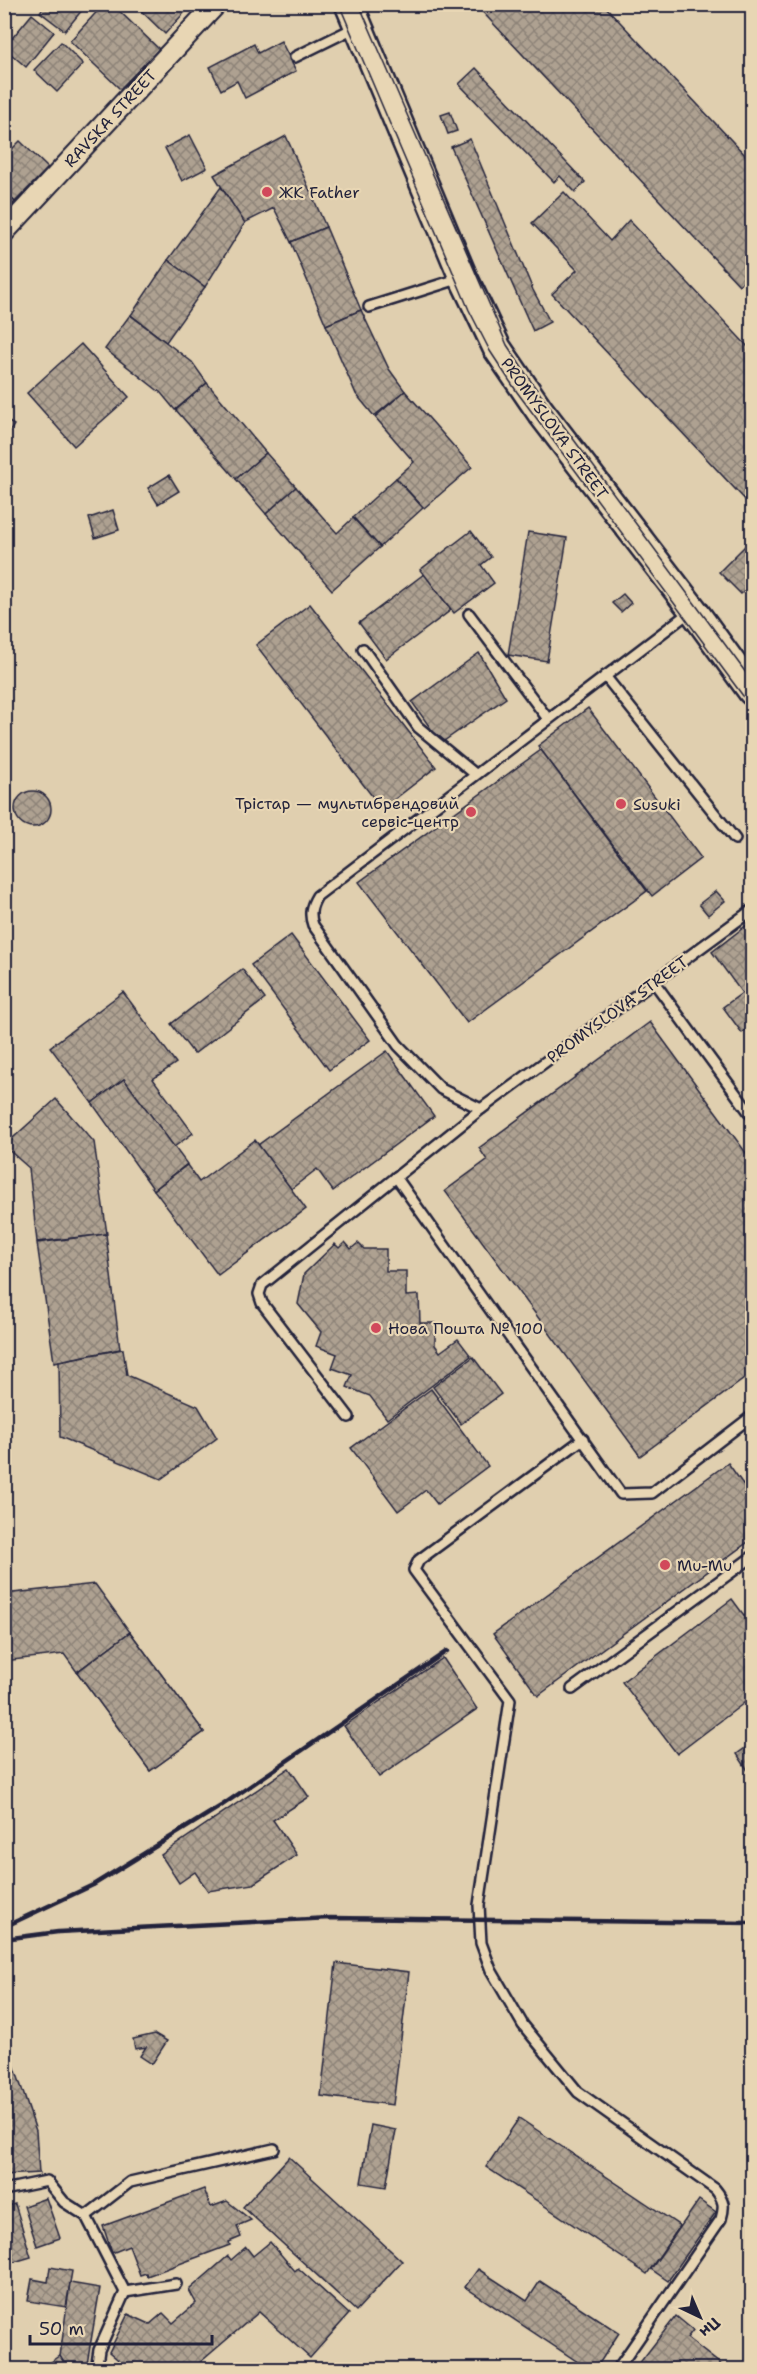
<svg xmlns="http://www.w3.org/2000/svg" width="757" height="2374" viewBox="0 0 757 2374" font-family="'Shantell Sans',sans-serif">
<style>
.building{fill:url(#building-cross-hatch);stroke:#22223b;stroke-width:1.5}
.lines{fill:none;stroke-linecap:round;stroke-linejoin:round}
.service-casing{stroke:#22223b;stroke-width:14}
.minor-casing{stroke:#22223b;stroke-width:24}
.secondary-casing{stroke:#22223b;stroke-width:32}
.service{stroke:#e8d6b4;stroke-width:9}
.minor{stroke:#e8d6b4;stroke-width:20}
.secondary{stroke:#e8d6b4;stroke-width:27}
.tram{stroke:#22223b;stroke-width:1.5}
.rail{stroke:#22223b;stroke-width:4.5}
.poi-dot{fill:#d1495b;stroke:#e8d6b4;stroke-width:2}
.labels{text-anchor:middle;stroke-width:4.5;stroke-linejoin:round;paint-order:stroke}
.street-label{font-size:16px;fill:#22223b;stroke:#e8d6b4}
.poi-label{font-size:16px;fill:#22223b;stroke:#e8d6b4;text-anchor:start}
</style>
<defs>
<pattern id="building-cross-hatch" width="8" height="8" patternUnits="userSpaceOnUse" patternTransform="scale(1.5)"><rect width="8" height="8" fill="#aea191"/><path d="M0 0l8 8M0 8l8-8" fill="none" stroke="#8d8378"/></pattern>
</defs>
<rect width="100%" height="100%" fill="#e0cfaf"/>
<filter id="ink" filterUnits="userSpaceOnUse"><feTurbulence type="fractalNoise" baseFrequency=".0167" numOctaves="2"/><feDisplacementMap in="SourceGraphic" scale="12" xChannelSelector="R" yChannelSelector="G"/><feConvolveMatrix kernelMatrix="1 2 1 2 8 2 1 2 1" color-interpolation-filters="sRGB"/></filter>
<g filter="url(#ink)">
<g class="building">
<path d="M 46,4 L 87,4 L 65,31 L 40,12 Z"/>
<path d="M 104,4 L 112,4 L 159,49 L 120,89 L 70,41 Z"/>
<path d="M 139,4 L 192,4 L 165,34 L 137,7 Z"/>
<path d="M 475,4 L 603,4 L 748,158 L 752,153 L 752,272 L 739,285 Z"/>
<path d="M 32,14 L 54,32 L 26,67 L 4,48 Z"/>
<path d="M 281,41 L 296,71 L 245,98 L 237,81 L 221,90 L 210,67 L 254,44 L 258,53 Z"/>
<path d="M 61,42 L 83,64 L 57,92 L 34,70 Z"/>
<path d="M 476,68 L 585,182 L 575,192 L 560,176 L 554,182 L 459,84 Z"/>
<path d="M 450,112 L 457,131 L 448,134 L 441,115 Z"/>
<path d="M 190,135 L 207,168 L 182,181 L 165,148 Z"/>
<path d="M 286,136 L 326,227 L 291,242 L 274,208 L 244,223 L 214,175 Z"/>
<path d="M 470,139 L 533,290 L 550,322 L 533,331 L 451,147 Z"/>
<path d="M 20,141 L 48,168 L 15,202 L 4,191 L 4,157 Z"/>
<path d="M 221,187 L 245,223 L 205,287 L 168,260 Z"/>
<path d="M 4,191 L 15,202 L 4,213 Z"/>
<path d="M 564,192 L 610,241 L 629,220 L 752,351 L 752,507 L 552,294 L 577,270 L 532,223 Z"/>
<path d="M 326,227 L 361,310 L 326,325 L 291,242 Z"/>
<path d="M 168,260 L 205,287 L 166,342 L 131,315 Z"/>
<path d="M 361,310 L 389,369 L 405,391 L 374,416 L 356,394 L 326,325 Z"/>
<path d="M 130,315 L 192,362 L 207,383 L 175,410 L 161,393 L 105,349 Z"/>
<path d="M 81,344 L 129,397 L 74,446 L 27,393 Z"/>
<path d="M 207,383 L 266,453 L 236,479 L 176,410 Z"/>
<path d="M 405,391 L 472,467 L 424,508 L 396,478 L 414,462 L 375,417 Z"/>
<path d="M 4,419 L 14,425 L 4,441 Z"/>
<path d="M 266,453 L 296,487 L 266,514 L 236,479 Z"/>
<path d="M 169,475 L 179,491 L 158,504 L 148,488 Z"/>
<path d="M 396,478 L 423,508 L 380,547 L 353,517 Z"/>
<path d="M 296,487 L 337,533 L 353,518 L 380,547 L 332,590 L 266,514 Z"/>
<path d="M 113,510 L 119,530 L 95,538 L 89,518 Z"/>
<path d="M 471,531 L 491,557 L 481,565 L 494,583 L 454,613 L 420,570 Z"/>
<path d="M 528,532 L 567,538 L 547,661 L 508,655 Z"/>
<path d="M 752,539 L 752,584 L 741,594 L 719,572 Z"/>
<path d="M 424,574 L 451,610 L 386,659 L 359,623 Z"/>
<path d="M 623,594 L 631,603 L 621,612 L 612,603 Z"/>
<path d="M 310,604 L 436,767 L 382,809 L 256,645 Z"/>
<path d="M 479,653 L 506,698 L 441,743 L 412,702 Z"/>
<path d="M 588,708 L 701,858 L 652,896 L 538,746 Z"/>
<path d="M 541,750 L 647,891 L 467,1023 L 359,882 Z"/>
<circle cx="33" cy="809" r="18"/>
<path d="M 716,891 L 725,901 L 708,915 L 699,904 Z"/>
<path d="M 752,921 L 752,1025 L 742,1033 L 723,1007 L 742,993 L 712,952 Z"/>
<path d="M 291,935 L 370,1040 L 329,1070 L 251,965 Z"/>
<path d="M 242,969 L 265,999 L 194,1054 L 171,1024 Z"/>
<path d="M 123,992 L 176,1063 L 153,1079 L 193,1133 L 174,1147 L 124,1079 L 92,1103 L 50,1047 Z"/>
<path d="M 650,1022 L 752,1161 L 752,1373 L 640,1456 L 445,1191 L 487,1160 L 479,1148 Z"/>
<path d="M 387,1051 L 434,1116 L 333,1191 L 317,1169 L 291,1189 L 258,1145 Z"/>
<path d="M 124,1079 L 187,1164 L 154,1190 L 92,1103 Z"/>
<path d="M 56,1099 L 94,1142 L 107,1234 L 37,1242 L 29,1168 L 4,1146 Z"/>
<path d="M 255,1140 L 306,1209 L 218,1275 L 154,1190 L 187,1165 L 199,1182 Z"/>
<path d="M 106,1234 L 120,1349 L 54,1362 L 37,1243 Z"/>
<path d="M 345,1242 L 351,1249 L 358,1243 L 364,1249 L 386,1249 L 386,1271 L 406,1271 L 406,1296 L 419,1295 L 420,1323 L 435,1323 L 435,1345 L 440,1352 L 458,1339 L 471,1356 L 387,1419 L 370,1396 L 347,1387 L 352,1375 L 332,1368 L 337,1354 L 316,1346 L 321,1332 L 298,1304 L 304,1274 L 335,1244 L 339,1248 Z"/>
<path d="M 123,1349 L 127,1375 L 198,1406 L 217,1438 L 161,1479 L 60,1437 L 59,1361 Z"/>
<path d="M 473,1357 L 501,1394 L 461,1424 L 433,1387 Z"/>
<path d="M 431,1389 L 488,1466 L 437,1504 L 426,1490 L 398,1511 L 351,1448 Z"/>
<path d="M 728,1463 L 752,1497 L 752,1539 L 538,1696 L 493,1634 Z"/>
<path d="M 95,1584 L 130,1632 L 77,1672 L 64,1654 L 4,1661 L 4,1594 Z"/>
<path d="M 732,1599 L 752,1626 L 752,1697 L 677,1754 L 622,1682 Z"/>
<path d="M 130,1632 L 204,1732 L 150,1771 L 77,1672 Z"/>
<path d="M 130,1632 L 204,1732 L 150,1771 L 77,1672 Z"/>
<path d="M 443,1658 L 477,1709 L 379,1777 L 344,1726 Z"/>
<path d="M 752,1743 L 752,1777 L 737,1754 Z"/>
<path d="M 289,1768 L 309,1797 L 273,1820 L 297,1855 L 253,1884 L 208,1891 L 195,1872 L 179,1883 L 161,1855 Z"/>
<path d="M 336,1963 L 409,1972 L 393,2105 L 321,2096 Z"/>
<path d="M 155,2034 L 167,2041 L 152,2064 L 140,2056 L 146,2047 L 135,2049 L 133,2039 Z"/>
<path d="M 4,2035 L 36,2131 L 39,2173 L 4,2175 Z"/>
<path d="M 519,2118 L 680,2226 L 647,2274 L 486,2167 Z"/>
<path d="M 371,2125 L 396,2130 L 386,2187 L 361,2183 Z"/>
<path d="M 289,2157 L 402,2261 L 356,2311 L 243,2207 Z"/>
<path d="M 204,2189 L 211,2207 L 227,2201 L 251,2220 L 237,2226 L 241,2237 L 229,2242 L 230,2245 L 147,2276 L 146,2273 L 140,2275 L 129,2246 L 112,2253 L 103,2226 Z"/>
<path d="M 46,2198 L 60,2238 L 37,2246 L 24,2206 Z"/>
<path d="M 699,2200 L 716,2212 L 668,2281 L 651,2269 Z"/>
<path d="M 15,2204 L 31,2257 L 4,2265 L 4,2207 Z"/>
<path d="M 270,2242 L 295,2271 L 298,2268 L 349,2314 L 310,2358 L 259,2312 L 191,2370 L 117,2370 L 123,2364 L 109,2352 L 128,2314 L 150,2324 L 163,2313 L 173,2323 L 196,2303 L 189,2290 L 228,2256 L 231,2260 L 246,2247 L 253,2256 Z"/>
<path d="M 50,2267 L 72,2271 L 66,2307 L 28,2301 L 32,2279 L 48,2282 Z"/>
<path d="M 478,2269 L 527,2301 L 540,2281 L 619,2333 L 595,2370 L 590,2370 L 465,2287 Z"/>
<path d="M 70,2283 L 100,2288 L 86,2370 L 68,2370 L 60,2356 Z"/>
<path d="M 676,2316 L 693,2330 L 687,2338 L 728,2370 L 640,2370 L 638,2365 Z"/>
<path d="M 60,2356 L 68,2370 L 39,2370 Z"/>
</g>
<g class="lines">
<defs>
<g id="service">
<path d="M 295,57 L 356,27"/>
<path d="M 369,307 L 461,278"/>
<path d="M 469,614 L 548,719"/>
<path d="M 363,649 L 418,727 L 475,774"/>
<path d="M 605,676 L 735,839"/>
<path d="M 654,982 L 752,1116"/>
<path d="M 481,1109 L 441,1089 L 398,1045 L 313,925 C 309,914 311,906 317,896 L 691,611"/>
<path d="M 396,1177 L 621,1494 L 652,1493 L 752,1416"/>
<path d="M 349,1417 L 262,1303 L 259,1294 L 262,1285 L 481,1109 L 752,910"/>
<path d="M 583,1439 L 419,1560 L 414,1570 L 510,1700 L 479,1905 L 481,1943 L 491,1970 L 523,2025 L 578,2092 L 715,2189 C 724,2200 725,2206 721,2219 L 617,2370"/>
<path d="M 572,1689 L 752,1557"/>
<path d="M 4,2190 L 47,2181 L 64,2202 L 86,2216 L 125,2292 L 99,2350 L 96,2370"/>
<path d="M 86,2216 L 130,2182 L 274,2149"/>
<path d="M 125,2292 L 176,2284"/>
</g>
<path id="minor" d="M 4,232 L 216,4"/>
<path id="secondary" d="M 349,4 L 463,277 L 497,348 L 540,411 L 693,610 L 752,691"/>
</defs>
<use href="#service" class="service-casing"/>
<use href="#minor" class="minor-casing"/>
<use href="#secondary" class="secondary-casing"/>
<use href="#service" class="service"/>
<use href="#minor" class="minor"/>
<use href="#secondary" class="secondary"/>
<g class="tram">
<path d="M 339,4 L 469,310 L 490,351 L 517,392 L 752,708"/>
<path d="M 359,4 L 507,345 L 532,383 L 752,681"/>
</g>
<g class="rail">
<path d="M 4,1927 L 93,1885 L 221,1806 L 447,1651"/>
<path d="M 4,1939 L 58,1932 L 330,1918 L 752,1923"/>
</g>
</g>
</g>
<g class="poi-dot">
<circle cx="267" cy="192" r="6"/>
<circle cx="621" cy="804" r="6"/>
<circle cx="471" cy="812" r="6"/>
<circle cx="376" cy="1328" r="6"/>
<circle cx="665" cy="1565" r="6"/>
</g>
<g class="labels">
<g class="street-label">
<text transform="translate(110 118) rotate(-47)" y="6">RAVSKA STREET</text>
<text transform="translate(555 428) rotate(54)" y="6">PROMYSLOVA STREET</text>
<text transform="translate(617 1009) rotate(-36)" y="6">PROMYSLOVA STREET</text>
</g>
<g class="poi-label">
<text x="279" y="198">ЖК Father</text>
<text x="459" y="809" text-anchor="end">Трістар — мультибрендовий<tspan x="459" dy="18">сервіс-центр</tspan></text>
<text x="633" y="810">Susuki</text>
<text x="388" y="1334">Нова Пошта № 100</text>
<text x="677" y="1571">Mu-Mu</text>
</g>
</g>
<rect width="757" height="2374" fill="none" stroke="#e8d6b4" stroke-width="24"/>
<rect x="12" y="12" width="733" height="2350" fill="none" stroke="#22223b" stroke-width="2" filter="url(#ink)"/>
<g transform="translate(700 2317) rotate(136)" stroke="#e8d6b4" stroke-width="4.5" paint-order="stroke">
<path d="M0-4.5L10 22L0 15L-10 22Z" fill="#22223b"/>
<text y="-9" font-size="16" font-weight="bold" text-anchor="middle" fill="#22223b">Пн</text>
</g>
<path d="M30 2335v9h182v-9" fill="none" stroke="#22223b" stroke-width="3"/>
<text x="39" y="2335" font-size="18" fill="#22223b" stroke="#e8d6b4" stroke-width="4.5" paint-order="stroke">50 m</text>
</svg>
